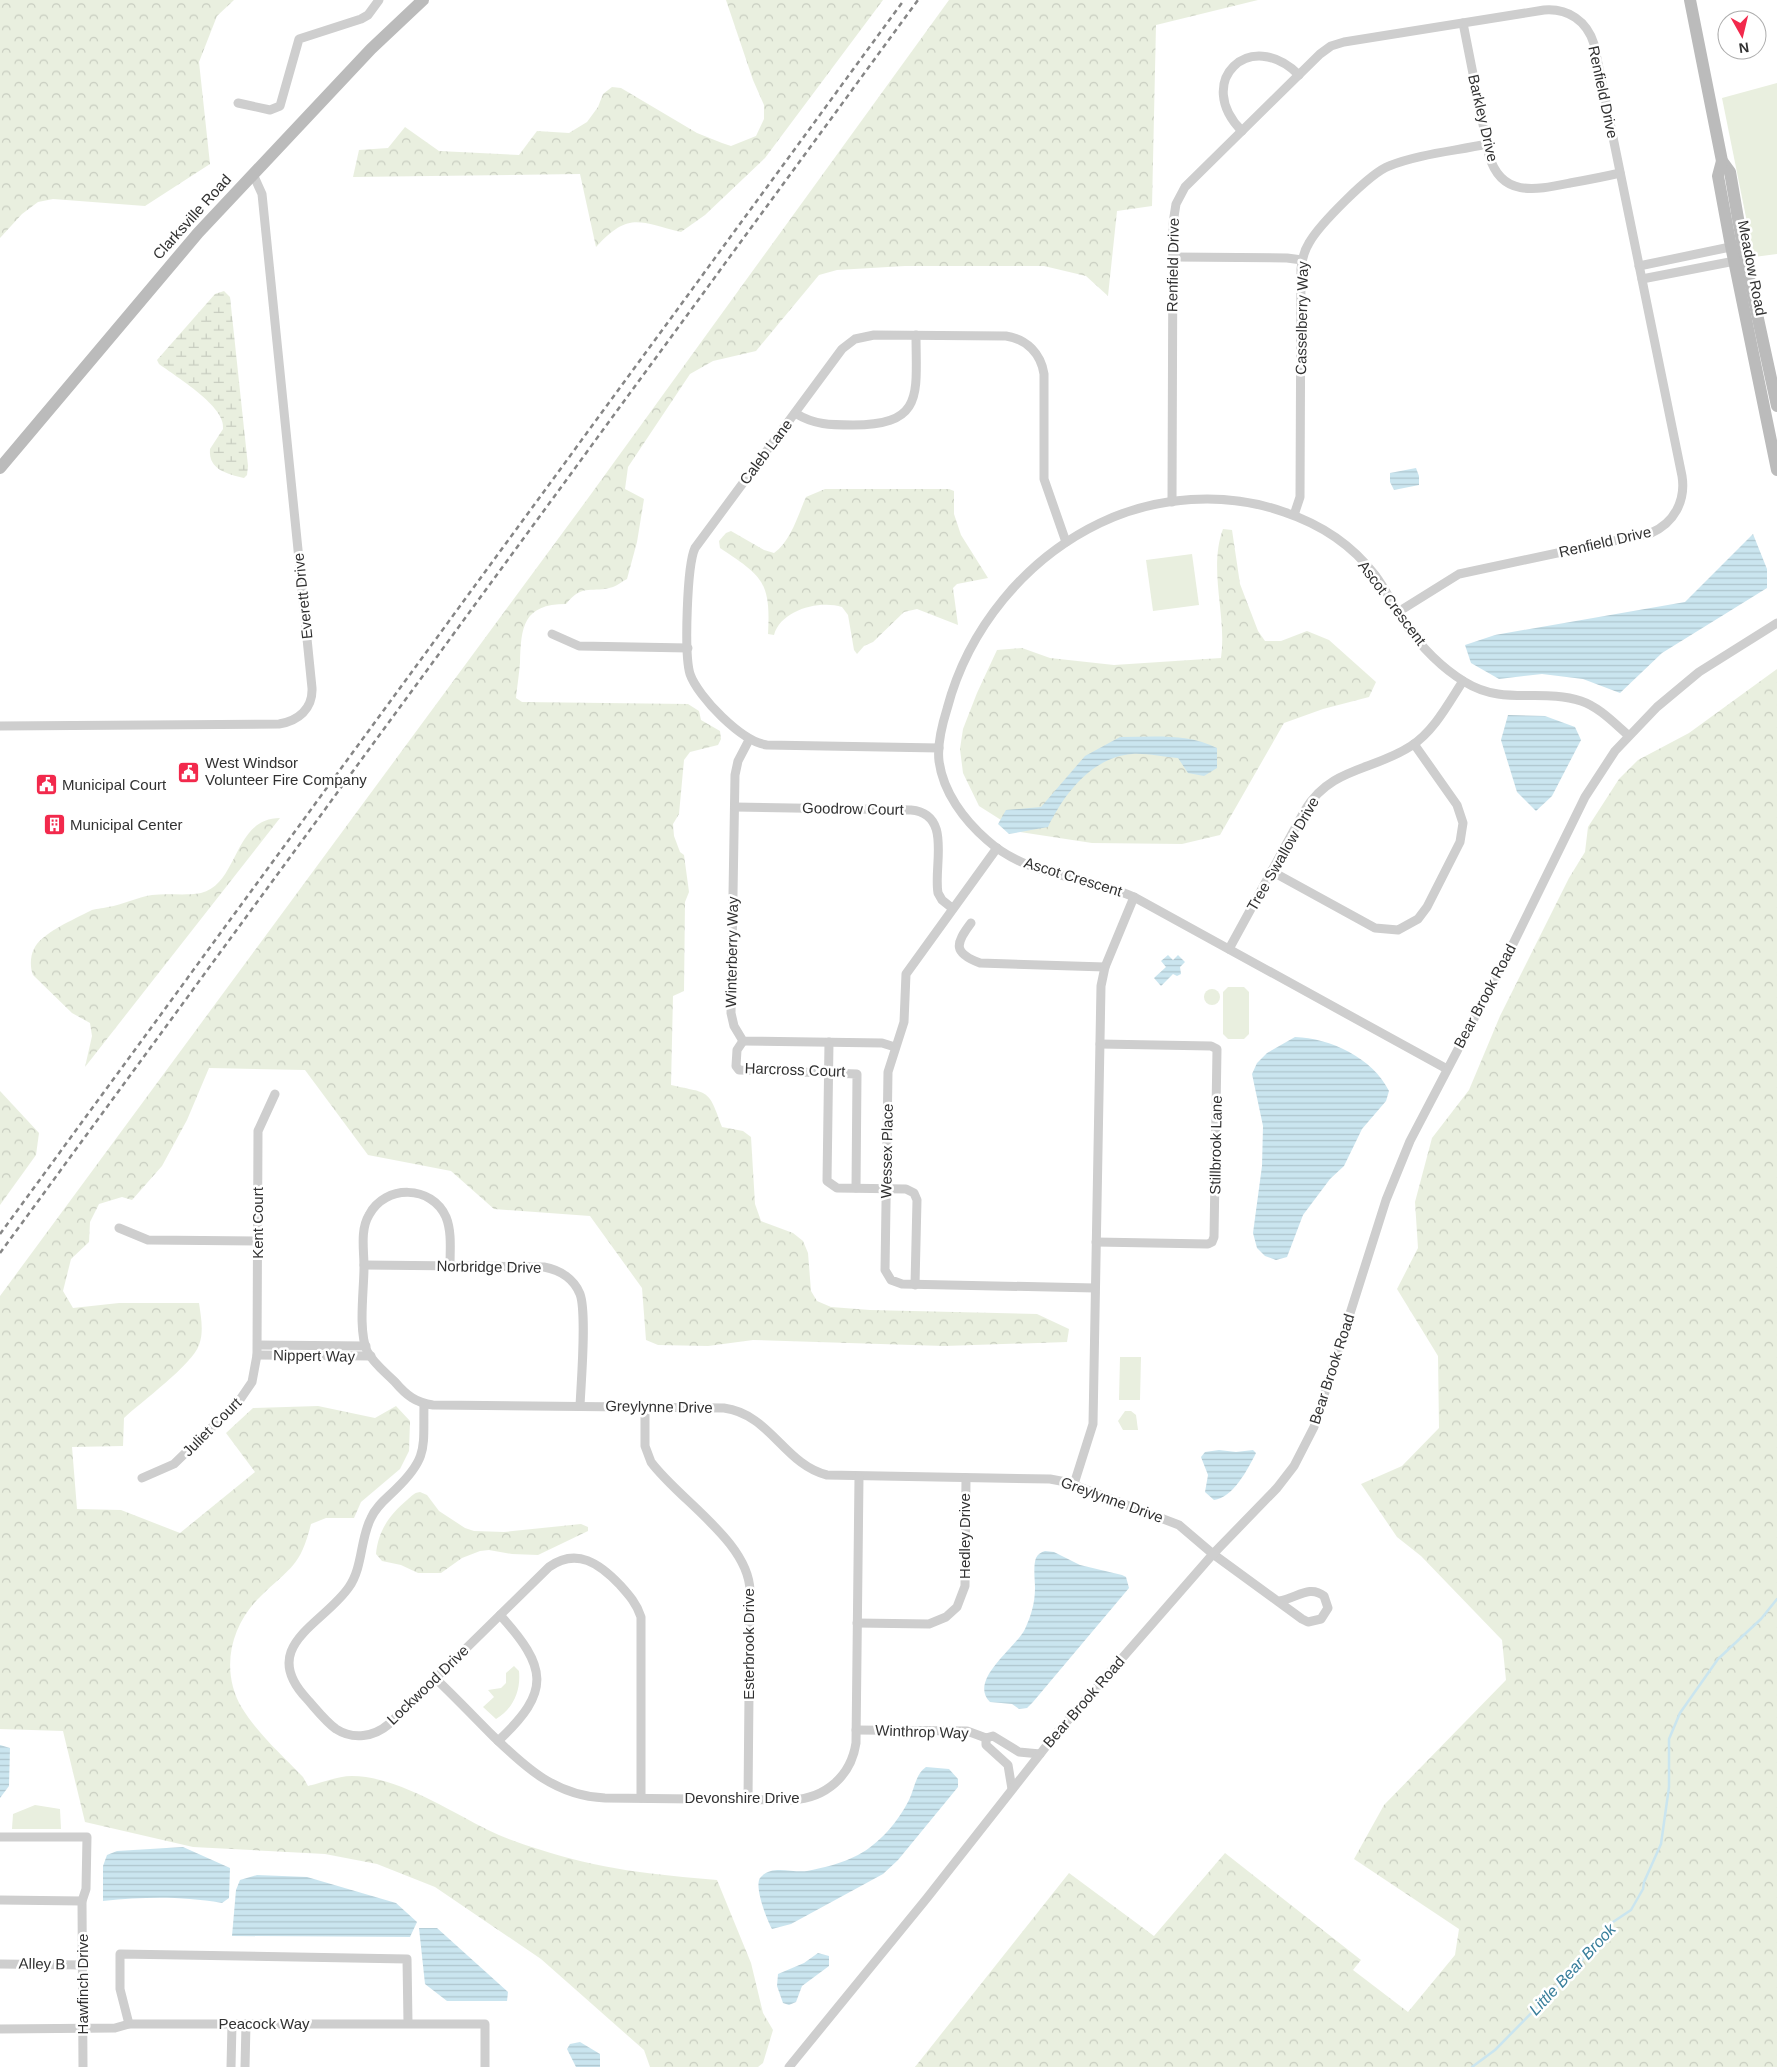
<svg xmlns="http://www.w3.org/2000/svg" width="1777" height="2067" viewBox="0 0 1777 2067" font-family="Arial,sans-serif">
<style>
.forest{fill:url(#forest-crowns)}
.wetland{fill:url(#wetland-marsh)}
.park{fill:#e9efdf}
.water{fill:url(#water-rules)}
.lines{fill:none;stroke-linecap:round;stroke-linejoin:round}
.stream{stroke:#cae5ef;stroke-width:2.5}
.street{stroke:#cecece;stroke-width:9}
.secondary{stroke:#bbb;stroke-width:12}
.rail{stroke:#868686;stroke-width:2.5;stroke-dasharray:5 4;stroke-linecap:butt}
.labels{text-anchor:middle;stroke-width:5;stroke-linejoin:round;paint-order:stroke}
.street-label{font-size:15px;fill:#313131;stroke:#fff}
.poi-label{font-size:15px;fill:#313131;stroke:#fff;text-anchor:start}
.water-label{font-size:16px;font-style:italic;fill:#387e9b;stroke:#fff}
</style>
<defs>
<pattern id="forest-crowns" width="20" height="18" patternUnits="userSpaceOnUse" patternTransform="scale(1.25)"><rect width="20" height="18" fill="#e9efdf"/><path d="M2 6a3 3 0 1 1 6 0M12 15a3 3 0 1 1 6 0" fill="none" stroke="#c8cdc0"/></pattern>
<pattern id="wetland-marsh" width="20" height="14" patternUnits="userSpaceOnUse" patternTransform="scale(1.25)"><rect width="20" height="14" fill="#e9efdf"/><path d="M1 5h8M5 5V1M11 12h8M15 12V8" fill="none" stroke="#c8cdc0"/></pattern>
<pattern id="water-rules" width="6" height="5" patternUnits="userSpaceOnUse" patternTransform="scale(1.25)"><rect width="6" height="5" fill="#cae5ef"/><path d="M0 2.5h6" fill="none" stroke="#aec5cd"/></pattern>
</defs>
<rect width="100%" height="100%" fill="#fff"/>
<g class="forest">
<path d="M 0,0 L 234,0 L 217,16 L 199,62 L 210,164 L 145,206 L 53,199 L 38,202 L 22,214 L 0,238 Z"/>
<path d="M 726,0 L 883,0 L 765,158 L 705,215 L 681,232 C 639,222 629,211 596,247 L 580,174 L 353,177 L 359,150 L 388,148 L 405,127 L 439,151 L 519,155 L 537,131 L 569,133 L 587,122 L 598,107 L 603,94 L 612,87 L 621,88 L 697,133 L 722,143 L 731,146 L 756,136 L 764,119 L 764,105 L 753,80 Z"/>
<path d="M 949,0 L 1258,0 L 1156,25 L 1152,206 L 1117,211 L 1108,296 L 1086,276 L 1044,266 L 905,266 L 837,270 L 819,275 L 756,351 L 713,361 L 690,374 L 628,467 L 625,489 L 644,499 L 637,542 L 627,579 C 623,581 618,585 613,587 C 592,594 584,582 566,604 C 523,604 521,627 520,663 C 519,675 517,687 516,698 L 522,702 L 688,704 L 699,711 L 701,720 L 720,731 L 721,739 L 718,745 L 690,752 L 684,760 L 679,814 L 673,824 L 674,836 L 680,852 L 684,855 L 689,892 L 685,902 L 684,991 L 673,996 L 671,1085 C 710,1094 708,1088 722,1127 L 743,1131 L 751,1137 L 755,1204 L 761,1221 L 793,1233 L 803,1241 L 808,1253 L 811,1291 L 817,1301 L 831,1307 L 870,1310 L 1037,1314 L 1069,1329 L 1067,1342 L 944,1346 L 753,1340 L 708,1346 L 658,1345 L 646,1340 L 642,1288 L 590,1216 L 494,1209 L 451,1171 L 368,1155 L 305,1070 L 209,1068 L 187,1120 L 162,1166 L 132,1200 L 122,1197 L 99,1204 L 90,1222 L 89,1242 L 71,1259 L 63,1291 L 73,1308 L 119,1303 L 199,1303 C 201,1317 204,1332 199,1345 C 192,1365 141,1402 124,1418 L 123,1446 L 72,1447 L 77,1509 L 121,1510 L 180,1533 L 255,1472 L 226,1433 L 253,1408 L 318,1406 L 375,1418 L 396,1406 L 410,1421 L 409,1451 L 400,1469 L 361,1502 L 354,1518 L 326,1518 L 311,1524 C 300,1568 290,1567 260,1597 C 230,1626 220,1671 242,1708 C 258,1734 282,1755 303,1777 L 308,1786 C 322,1783 337,1776 352,1776 C 396,1776 450,1811 488,1830 C 504,1838 522,1844 538,1849 C 597,1869 656,1875 717,1880 L 751,1963 L 763,2013 L 773,2030 L 763,2063 L 758,2067 L 650,2067 L 644,2050 L 541,1959 L 435,1887 L 377,1864 L 325,1854 L 193,1847 L 85,1822 L 63,1731 L 0,1729 L 0,1296 L 586,501 Z"/>
<path d="M 825,489 L 949,489 L 954,491 L 954,514 L 961,535 L 988,578 L 957,584 L 953,588 L 958,625 L 917,609 L 904,612 L 873,642 L 864,646 L 857,654 L 854,650 L 848,615 L 842,607 C 819,600 781,610 774,635 L 768,634 C 771,581 762,576 720,548 L 719,541 L 726,533 L 731,531 L 764,550 L 774,553 C 791,541 798,515 806,497 Z"/>
<path d="M 1223,529 L 1232,530 L 1240,584 L 1258,631 L 1265,641 L 1281,641 L 1307,631 L 1329,640 L 1376,682 L 1369,697 L 1323,709 L 1284,723 L 1220,835 L 1182,844 L 1092,843 L 1020,832 L 979,806 L 963,773 L 960,749 L 963,729 L 977,693 L 997,650 L 1022,648 L 1050,658 L 1114,665 L 1221,658 C 1227,615 1208,570 1223,529 Z"/>
<path d="M 1777,669 L 1777,2067 L 915,2067 L 1069,1873 L 1154,1936 L 1225,1853 L 1361,1960 L 1353,1970 L 1408,2012 L 1455,1955 L 1459,1929 L 1354,1859 L 1384,1805 L 1506,1680 L 1502,1640 L 1421,1556 L 1397,1537 L 1361,1484 L 1402,1466 L 1439,1428 L 1438,1356 L 1397,1289 L 1418,1248 L 1415,1202 L 1432,1138 L 1469,1090 L 1500,1016 L 1569,878 L 1585,852 L 1588,827 L 1619,779 L 1638,760 L 1689,733 Z"/>
<path d="M 280,818 L 85,1067 L 92,1036 L 90,1023 L 72,1013 L 33,975 C 30,968 30,956 34,949 C 41,933 75,919 90,911 C 95,908 102,909 108,907 C 123,905 137,897 152,895 C 168,893 185,896 201,893 C 239,884 233,818 280,818 Z"/>
<path d="M 0,1091 L 39,1133 L 36,1155 L 0,1205 Z"/>
<path d="M 420,1492 L 427,1495 L 439,1511 L 465,1528 L 474,1531 L 504,1532 L 581,1524 L 588,1527 L 588,1531 L 538,1555 L 512,1554 L 489,1550 L 480,1551 L 462,1558 L 441,1573 L 418,1573 L 401,1565 L 382,1561 L 376,1554 C 378,1531 390,1514 407,1500 C 412,1496 413,1493 420,1492 Z"/>
</g>
<path class="wetland" d="M 224,291 L 230,297 L 248,466 L 247,475 L 244,478 C 228,474 208,470 210,449 L 223,429 C 227,407 175,376 159,364 L 157,360 L 215,294 Z"/>
<g class="park">
<path d="M 1777,83 L 1777,254 L 1754,257 L 1722,98 Z"/>
<path d="M 1192,554 L 1199,605 L 1153,611 L 1146,560 Z"/>
<path d="M 1228,987 L 1244,987 L 1249,992 L 1249,1034 L 1244,1039 L 1228,1039 L 1223,1034 L 1223,992 Z"/>
<circle cx="1212" cy="997" r="8"/>
<path d="M 1120,1357 L 1141,1357 L 1140,1400 L 1119,1400 Z"/>
<path d="M 1125,1411 L 1131,1411 L 1136,1415 L 1138,1430 L 1123,1430 L 1118,1421 Z"/>
<path d="M 514,1666 L 519,1671 C 521,1691 513,1709 496,1719 L 483,1707 L 494,1697 L 488,1690 L 501,1688 L 506,1683 L 506,1673 Z"/>
<path d="M 35,1805 L 60,1809 L 61,1829 L 12,1829 L 13,1814 Z"/>
</g>
<g class="water">
<path d="M 1416,468 L 1419,476 L 1419,485 L 1394,490 L 1390,482 L 1390,473 Z"/>
<path d="M 1753,534 L 1767,569 L 1767,588 L 1662,653 L 1620,693 L 1583,679 L 1542,674 L 1499,679 L 1471,663 L 1465,645 L 1495,635 L 1685,602 Z"/>
<path d="M 1508,715 L 1545,716 L 1575,727 L 1581,740 L 1552,796 L 1536,811 L 1517,792 L 1501,740 Z"/>
<path d="M 1120,737 C 1153,737 1187,733 1217,748 L 1217,768 L 1204,776 L 1188,773 L 1178,758 C 1163,757 1146,753 1132,754 C 1092,757 1064,794 1048,827 L 1009,834 L 998,824 L 1006,810 L 1041,807 L 1085,756 Z"/>
<path d="M 1168,955 L 1173,960 L 1178,955 L 1185,962 L 1180,967 L 1181,974 L 1177,976 L 1173,974 L 1161,986 L 1154,978 L 1166,967 L 1161,961 Z"/>
<path d="M 1295,1037 C 1330,1038 1373,1058 1389,1091 L 1386,1101 L 1362,1129 L 1344,1166 L 1330,1179 L 1303,1215 L 1287,1257 L 1276,1260 L 1265,1256 L 1257,1248 L 1253,1233 L 1262,1166 L 1263,1126 L 1252,1074 L 1257,1063 L 1267,1053 Z"/>
<path d="M 1219,1450 L 1236,1452 L 1253,1450 L 1256,1453 C 1248,1469 1233,1498 1214,1500 L 1205,1492 L 1208,1475 L 1201,1457 L 1205,1452 Z"/>
<path d="M 1045,1551 L 1054,1552 L 1080,1565 L 1122,1575 L 1126,1577 L 1129,1588 L 1033,1702 L 1027,1708 L 1019,1709 L 1012,1704 L 990,1702 C 968,1680 1015,1649 1025,1629 C 1031,1616 1035,1603 1035,1588 C 1035,1580 1033,1566 1036,1558 C 1038,1554 1041,1552 1045,1551 Z"/>
<path d="M 0,1745 L 10,1748 L 9,1786 L 0,1798 Z"/>
<path d="M 926,1767 L 949,1769 L 958,1779 L 958,1787 L 898,1860 L 883,1874 L 791,1924 L 772,1929 C 767,1920 754,1887 760,1878 C 771,1864 791,1873 807,1871 C 823,1868 843,1863 858,1855 C 879,1844 898,1822 909,1800 C 914,1790 916,1773 926,1767 Z"/>
<path d="M 183,1847 L 230,1868 L 229,1898 L 222,1903 C 179,1896 146,1897 103,1901 L 103,1866 L 107,1855 L 117,1851 Z"/>
<path d="M 257,1875 L 307,1877 L 396,1903 L 417,1922 L 410,1937 L 232,1936 L 236,1890 L 240,1880 Z"/>
<path d="M 419,1928 L 437,1928 L 508,1992 L 507,2001 L 447,2001 L 425,1984 Z"/>
<path d="M 818,1953 L 829,1956 L 829,1966 L 802,1986 L 796,2002 L 789,2005 L 783,2003 L 777,1986 L 778,1974 L 804,1963 Z"/>
<path d="M 580,2042 L 600,2054 L 600,2067 L 576,2067 L 567,2049 L 570,2044 Z"/>
</g>
<g class="lines">
<path class="stream" d="M 1472,2067 L 1495,2050 L 1555,1989 L 1594,1947 L 1607,1926 L 1631,1910 L 1643,1889 L 1644,1882 L 1661,1844 L 1669,1787 L 1669,1739 L 1680,1713 L 1718,1659 L 1761,1619 L 1777,1599"/>
<g class="street">
<path d="M 1463,23 L 1489,155 C 1501,198 1536,190 1570,183 C 1587,180 1603,177 1620,173"/>
<path d="M 238,103 L 270,110 L 280,106 L 299,39 L 361,19 L 368,15 L 379,0"/>
<path d="M 1242,131 C 1193,82 1250,26 1299,75"/>
<path d="M 1173,257 L 1287,258 L 1302,260"/>
<path d="M 1639,266 L 1735,246"/>
<path d="M 1642,279 L 1740,260"/>
<path d="M 795,413 C 814,425 831,425 853,425 C 925,425 916,393 916,335"/>
<path d="M 1172,502 L 1173,223 L 1176,204 L 1185,187 L 1320,54 L 1331,46 L 1344,42 L 1544,10 C 1568,8 1587,21 1594,44 L 1682,476 C 1686,501 1674,523 1651,533 L 1459,574 L 1398,612"/>
<path d="M 1294,515 L 1300,497 L 1301,269 C 1302,259 1304,251 1309,243 C 1319,225 1370,173 1389,166 C 1419,154 1455,151 1487,144"/>
<path d="M 552,634 L 579,646 L 688,648"/>
<path d="M 0,726 L 279,724 C 298,721 313,709 312,688 L 262,194 L 253,174"/>
<path d="M 749,740 L 738,761 L 735,775 L 731,1013 L 734,1026 L 743,1041 L 882,1043 L 895,1047"/>
<path d="M 939,748 L 767,745 C 742,742 698,697 690,674 C 684,654 687,565 695,548 L 842,349 L 855,339 L 874,335 L 1006,336 C 1027,339 1041,354 1044,374 L 1044,479 L 1066,542"/>
<path d="M 735,807 L 911,810 C 953,814 933,866 938,893 L 942,900 L 952,908"/>
<path d="M 997,848 L 906,974 L 904,1022 L 888,1072 L 885,1270 L 891,1280 L 902,1284 L 1095,1288"/>
<path d="M 1271,871 L 1375,928 L 1398,930 L 1418,919 L 1427,907 L 1460,842 L 1463,823 L 1457,805 L 1414,744"/>
<path d="M 971,923 C 955,944 953,953 980,963 L 1105,967"/>
<path d="M 1229,949 L 1305,810 C 1331,767 1373,771 1411,746 C 1434,731 1448,704 1463,681"/>
<path d="M 743,1041 L 737,1050 L 736,1066 L 739,1070 L 857,1074 L 856,1188"/>
<path d="M 829,1042 L 827,1181 L 837,1188 L 906,1189 L 914,1193 L 917,1200 L 915,1285"/>
<path d="M 1447,1069 L 1134,897 C 1085,875 1029,878 987,840 C 964,820 943,792 939,761 C 937,744 942,725 947,709 C 968,629 1025,559 1100,523 C 1156,496 1225,491 1284,512 C 1320,524 1352,545 1375,575 C 1387,591 1395,609 1406,625 C 1421,647 1443,669 1465,682 C 1503,706 1542,688 1581,701 C 1599,707 1614,723 1628,735"/>
<path d="M 119,1228 L 148,1240 L 258,1241"/>
<path d="M 1096,1242 L 1208,1244 L 1212,1242 L 1214,1237 L 1217,1049 L 1211,1046 L 1100,1044"/>
<path d="M 364,1265 L 544,1267 C 560,1270 574,1279 580,1294 C 587,1313 581,1383 580,1406"/>
<path d="M 450,1266 C 450,1250 452,1232 446,1217 C 432,1185 385,1184 369,1215 C 360,1230 364,1250 364,1267 C 364,1290 358,1330 367,1351 C 373,1363 386,1373 395,1382 C 406,1395 416,1403 433,1405 L 724,1408 C 770,1414 785,1465 827,1475 L 1050,1479 L 1066,1482 L 1179,1525 L 1213,1554 L 1302,1619 L 1308,1622 L 1321,1619 L 1328,1608 L 1324,1596 C 1309,1584 1296,1599 1279,1601"/>
<path d="M 258,1345 L 366,1346"/>
<path d="M 257,1355 L 371,1356"/>
<path d="M 424,1404 C 423,1447 429,1457 396,1489 C 387,1498 376,1506 371,1518 C 360,1539 363,1567 349,1587 C 324,1624 257,1646 307,1699 C 316,1709 325,1721 336,1729 C 353,1740 374,1737 389,1724 L 549,1567 C 577,1547 600,1564 620,1585 C 629,1595 637,1604 641,1617 L 641,1798"/>
<path d="M 645,1407 L 645,1446 L 651,1462 C 679,1500 749,1542 750,1591 L 748,1799"/>
<path d="M 142,1478 L 174,1464 L 239,1401 L 252,1382 L 257,1355 L 258,1131 L 275,1094"/>
<path d="M 1074,1484 L 1093,1424 L 1101,986 L 1105,967 L 1134,897"/>
<path d="M 857,1623 L 929,1624 L 946,1617 L 957,1607 L 965,1586 L 966,1478"/>
<path d="M 435,1678 C 455,1697 474,1717 493,1736 C 526,1768 556,1796 605,1798 L 792,1800 C 826,1798 851,1776 856,1743 L 859,1477"/>
<path d="M 856,1730 L 967,1731 L 986,1738 L 993,1736 L 1019,1752 L 1040,1754"/>
<path d="M 986,1738 L 986,1745 L 1008,1765 L 1012,1789"/>
<path d="M 498,1741 C 552,1691 547,1667 500,1615"/>
<path d="M 0,1837 L 87,1837 L 86,1889 L 82,1901 L 83,2067"/>
<path d="M 0,1900 L 82,1901"/>
<path d="M 0,1964 L 83,1965"/>
<path d="M 129,2024 L 120,1989 L 120,1954 L 407,1959 L 408,2023"/>
<path d="M 0,2029 L 115,2028 L 129,2024 L 485,2024 L 485,2067"/>
<path d="M 231,2067 L 232,2024"/>
<path d="M 245,2067 L 246,2024"/>
<path d="M 789,2067 L 927,1898 L 1055,1735 L 1213,1554 L 1277,1488 L 1294,1466 L 1314,1427 L 1386,1200 L 1410,1141 L 1512,946 L 1585,797 L 1615,751 L 1657,707 L 1699,672 L 1777,623"/>
</g>
<g class="secondary">
<path d="M 1690,0 L 1722,161 L 1730,172 L 1745,259 L 1777,406"/>
<path d="M 1722,161 L 1718,176 L 1730,241 L 1777,470"/>
<path d="M 0,468 L 198,233 L 371,49 L 423,0"/>
</g>
<g class="rail">
<path d="M 0,1234 L 904,0"/>
<path d="M 0,1253 L 918,0"/>
</g>
</g>
<defs>
<symbol id="civic-square" viewBox="-11 -11 22 22"><rect x="-9" y="-9" width="18" height="18" rx="4" fill="#f2294c" stroke="#fff"/><path d="M-.6-6.5H3V-4.5H.6V-3L4-1V1h2V6H-6V1h2V-1L-.6-3ZM-1.2 2.5V6h2.4V2.5Z" fill="#fff"/></symbol>
<symbol id="building-square" viewBox="-11 -11 22 22"><rect x="-9" y="-9" width="18" height="18" rx="4" fill="#f2294c" stroke="#fff"/><path d="M-4-6H4V6H1V3H-1V6H-4ZM-2.5-4.3h1.7v1.8h-1.7ZM.8-4.3h1.7v1.8H.8ZM-2.5-1h1.7V.8h-1.7ZM.8-1h1.7V.8H.8Z" fill="#fff"/></symbol>
</defs>
<g fill-rule="evenodd">
<use href="#civic-square" x="176" y="760" width="25" height="25"/>
<use href="#civic-square" x="34" y="772" width="25" height="25"/>
<use href="#building-square" x="42" y="812" width="25" height="25"/>
</g>
<g class="labels">
<g class="street-label">
<text transform="translate(1603 92) rotate(78)" y="5">Renfield Drive</text>
<text transform="translate(1483 118) rotate(77)" y="5">Barkley Drive</text>
<text transform="translate(192 217) rotate(-48)" y="5">Clarksville Road</text>
<text transform="translate(1173 265) rotate(-89)" y="5">Renfield Drive</text>
<text transform="translate(1752 268) rotate(79)" y="5">Meadow Road</text>
<text transform="translate(1302 318) rotate(-89)" y="5">Casselberry Way</text>
<text transform="translate(766 452) rotate(-53)" y="5">Caleb Lane</text>
<text transform="translate(1605 542) rotate(-13)" y="5">Renfield Drive</text>
<text transform="translate(303 596) rotate(-96)" y="5">Everett Drive</text>
<text transform="translate(1392 603) rotate(53)" y="5">Ascot Crescent</text>
<text transform="translate(853 809) rotate(1)" y="5">Goodrow Court</text>
<text transform="translate(1283 854) rotate(-60)" y="5">Tree Swallow Drive</text>
<text transform="translate(1073 877) rotate(17)" y="5">Ascot Crescent</text>
<text transform="translate(732 952) rotate(-89)" y="5">Winterberry Way</text>
<text transform="translate(1485 996) rotate(-62)" y="5">Bear Brook Road</text>
<text transform="translate(795 1070) rotate(2)" y="5">Harcross Court</text>
<text transform="translate(1216 1145) rotate(-89)" y="5">Stillbrook Lane</text>
<text transform="translate(887 1151) rotate(-89)" y="5">Wessex Place</text>
<text transform="translate(258 1223) rotate(-90)" y="5">Kent Court</text>
<text transform="translate(489 1267) rotate(1)" y="5">Norbridge Drive</text>
<text transform="translate(314 1356) rotate(1)" y="5">Nippert Way</text>
<text transform="translate(1332 1369) rotate(-72)" y="5">Bear Brook Road</text>
<text transform="translate(659 1407) rotate(1)" y="5">Greylynne Drive</text>
<text transform="translate(212 1427) rotate(-45)" y="5">Juliet Court</text>
<text transform="translate(1112 1500) rotate(20)" y="5">Greylynne Drive</text>
<text transform="translate(965 1536) rotate(-90)" y="5">Hedley Drive</text>
<text transform="translate(749 1644) rotate(-90)" y="5">Esterbrook Drive</text>
<text transform="translate(428 1685) rotate(-44)" y="5">Lockwood Drive</text>
<text transform="translate(1084 1702) rotate(-49)" y="5">Bear Brook Road</text>
<text transform="translate(922 1732) rotate(2)" y="5">Winthrop Way</text>
<text x="742" y="1803">Devonshire Drive</text>
<text transform="translate(42 1964) rotate(1)" y="5">Alley B</text>
<text transform="translate(83 1984) rotate(-90)" y="5">Hawfinch Drive</text>
<text x="264" y="2029">Peacock Way</text>
</g>
<g class="poi-label">
<text x="205" y="768">West Windsor<tspan x="205" dy="17">Volunteer Fire Company</tspan></text>
<text x="62" y="790">Municipal Court</text>
<text x="70" y="830">Municipal Center</text>
</g>
<g class="water-label">
<text transform="translate(1572 1969) rotate(-47)" y="6">Little Bear Brook</text>
</g>
</g>
<g transform="translate(1742 35) rotate(172)"><circle r="24" fill="#ffffff" stroke="#adadad"/>
<path d="M0-4L9 19L0 12L-9 19Z" fill="#f2294c"/>
<text y="-8" font-size="14" font-weight="bold" text-anchor="middle" fill="#313131">N</text>
</g>
</svg>
